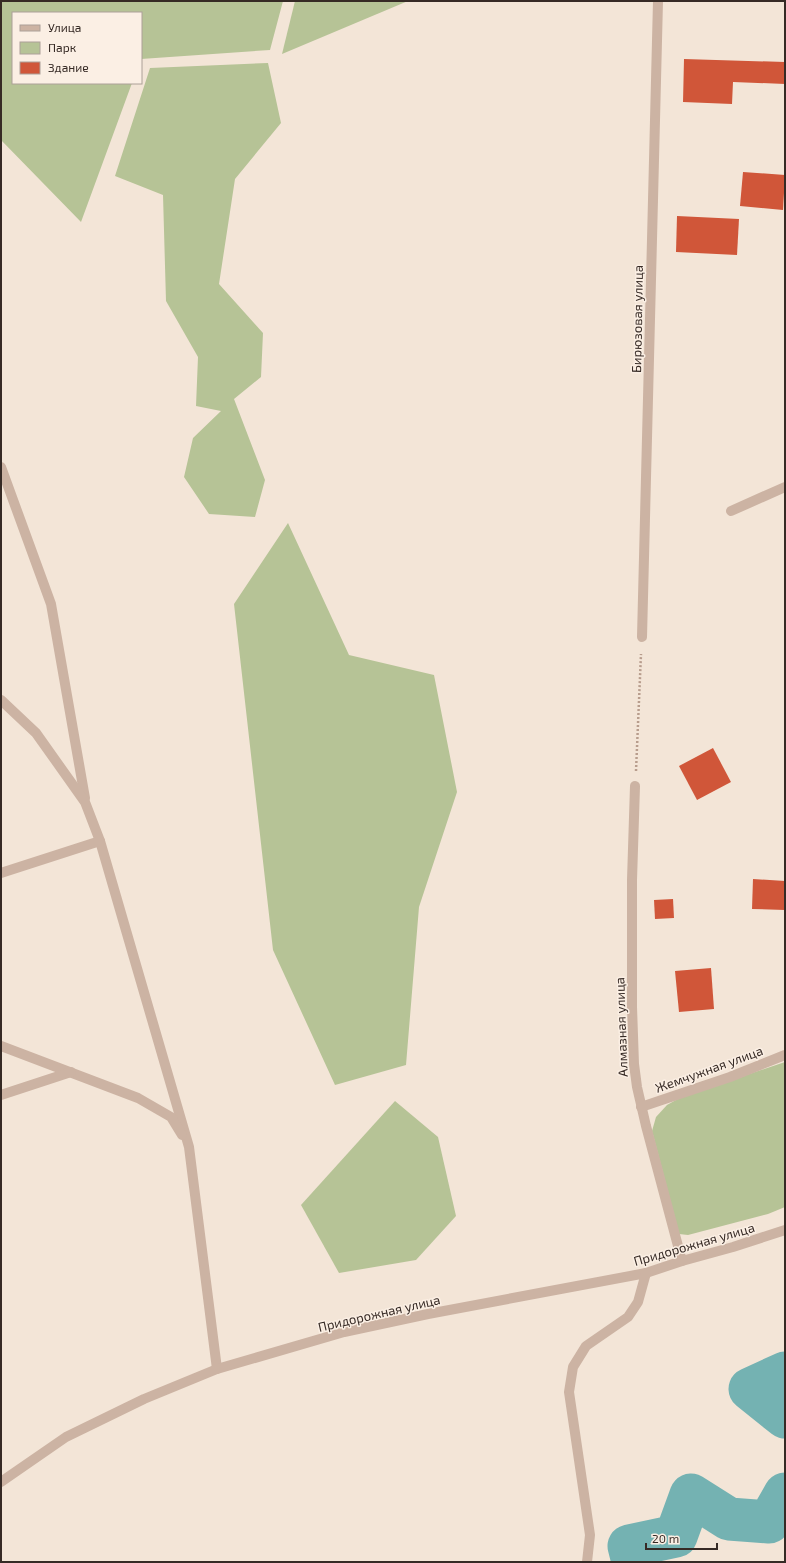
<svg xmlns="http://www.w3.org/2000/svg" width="786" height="1563" viewBox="0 0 786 1563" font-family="'Exo 2',sans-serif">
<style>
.green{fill:#b6c396}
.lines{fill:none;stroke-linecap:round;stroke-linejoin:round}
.river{stroke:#74b2b2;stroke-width:43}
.building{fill:#d05639}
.path{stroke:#b89d8d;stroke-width:2.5;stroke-dasharray:2 2;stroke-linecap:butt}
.minor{stroke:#ccb3a3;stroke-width:10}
.labels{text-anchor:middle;stroke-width:3;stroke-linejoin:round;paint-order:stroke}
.street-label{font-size:13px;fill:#362a25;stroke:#fbefe4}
</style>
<rect width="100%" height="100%" fill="#f3e5d7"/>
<g class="green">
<path d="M 1,1 L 283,1 L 270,50 L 141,59 L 141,13 L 13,13 L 13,83 L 132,83 L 81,222 L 1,140 Z"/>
<path d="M 295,1 L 408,1 L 282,54 Z"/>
<path d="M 268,63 L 281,123 L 235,179 L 219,284 L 263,333 L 261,377 L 234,399 L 265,480 L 255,517 L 209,514 L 184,477 L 193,438 L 221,411 L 196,406 L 198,357 L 166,301 L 163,195 L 115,176 L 150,68 Z"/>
<path d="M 288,523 L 349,655 L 434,675 L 457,792 L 419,907 L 406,1065 L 335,1085 L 273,950 L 234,604 Z"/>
<path d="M 785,1062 L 785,1207 L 768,1214 L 688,1235 L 679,1234 L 652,1131 L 656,1117 L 667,1105 L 683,1096 Z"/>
<path d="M 395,1101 L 438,1137 L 456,1216 L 416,1260 L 339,1273 L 301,1205 Z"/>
</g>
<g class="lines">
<g class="river">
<path d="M 785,1373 L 750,1389 L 785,1417"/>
<path d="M 633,1562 L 629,1546 L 676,1536 L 691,1495 L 729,1519 L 769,1522 L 785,1494"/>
</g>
</g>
<g class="building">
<path d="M 684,59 L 785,62 L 785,84 L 733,82 L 732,104 L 683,102 Z"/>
<path d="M 743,172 L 785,175 L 783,210 L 740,206 Z"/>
<path d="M 677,216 L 739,219 L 737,255 L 676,252 Z"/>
<path d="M 713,748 L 731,782 L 697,800 L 679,766 Z"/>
<path d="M 753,879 L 785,881 L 785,910 L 752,909 Z"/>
<path d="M 673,899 L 674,918 L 655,919 L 654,900 Z"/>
<path d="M 711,968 L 714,1009 L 679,1012 L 675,971 Z"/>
</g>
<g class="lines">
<path class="path" d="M 636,771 L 641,654"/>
<g class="minor">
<path d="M 1,467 L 51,604 L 85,798"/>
<path d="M 731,511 L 785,487"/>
<path d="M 642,637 L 658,1"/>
<path d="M 1,700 L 36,733 L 85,802 L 100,841 L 189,1147 L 217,1369"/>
<path d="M 635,786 L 632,880 L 632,1007 L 634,1064 L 637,1087 L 646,1126 L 682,1261"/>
<path d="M 1,873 L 100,841"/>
<path d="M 1,1046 L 138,1098 L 171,1117 L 182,1135"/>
<path d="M 1,1095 L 71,1072"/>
<path d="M 641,1107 L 730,1077 L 785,1055"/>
<path d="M 1,1482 L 66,1437 L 144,1399 L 217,1369 L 344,1332 L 428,1314 L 646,1273 L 682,1261 L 733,1247 L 785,1230"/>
<path d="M 587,1562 L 590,1535 L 569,1392 L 573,1367 L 586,1346 L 628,1317 L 638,1302 L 646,1273"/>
</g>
</g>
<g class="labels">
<g class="street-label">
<text transform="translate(637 319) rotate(-89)" y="5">Бирюзовая улица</text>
<text transform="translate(621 1027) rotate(-92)" y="5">Алмазная улица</text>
<text transform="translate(709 1069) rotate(-20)" y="5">Жемчужная улица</text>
<text transform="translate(694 1244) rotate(-16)" y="5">Придорожная улица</text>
<text transform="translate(379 1313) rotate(-13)" y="5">Придорожная улица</text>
</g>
</g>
<rect width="786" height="1563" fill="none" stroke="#362a25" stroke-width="4"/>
<rect x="12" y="12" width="130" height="72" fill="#fbefe4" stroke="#aca098"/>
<rect x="20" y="25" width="20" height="6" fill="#ccb3a3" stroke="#aca098"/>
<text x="48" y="32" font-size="12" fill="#362a25">Улица</text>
<rect x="20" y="42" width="20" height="12" fill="#b6c396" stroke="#aca098"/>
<text x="48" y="52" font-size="12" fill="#362a25">Парк</text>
<rect x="20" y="62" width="20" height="12" fill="#d05639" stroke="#aca098"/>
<text x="48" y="72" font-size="12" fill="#362a25">Здание</text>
<path d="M646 1543v6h71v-6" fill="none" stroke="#362a25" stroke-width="2"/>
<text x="652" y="1543" font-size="12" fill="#362a25" stroke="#fbefe4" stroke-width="3" paint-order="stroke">20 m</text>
</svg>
